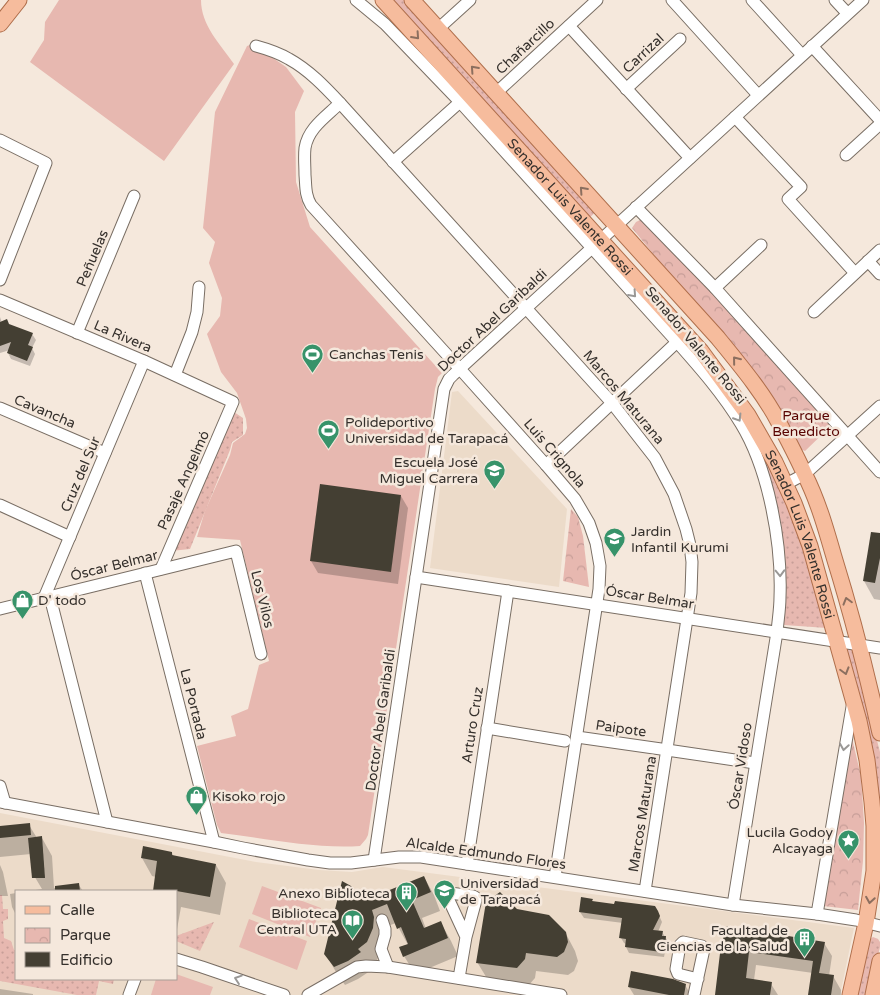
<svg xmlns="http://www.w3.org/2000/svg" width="880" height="995" viewBox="0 0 880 995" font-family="'Varela Round',sans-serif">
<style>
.built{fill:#ecdbc9;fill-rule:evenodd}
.grass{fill:url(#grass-dots)}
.park{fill:url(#park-crowns)}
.pitch{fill:#e7b8b0}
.shadow{fill:#0003}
.building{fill:#443f33}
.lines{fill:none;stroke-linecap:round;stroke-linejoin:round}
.minor-casing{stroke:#796e64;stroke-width:13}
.major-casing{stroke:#af6e4b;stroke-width:17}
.minor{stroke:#fff;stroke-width:11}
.major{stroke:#f6bc9d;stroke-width:15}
.oneway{stroke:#8c6f5f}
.oneway2{stroke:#9a9896}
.labels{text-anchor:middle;stroke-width:5;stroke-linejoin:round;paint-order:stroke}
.street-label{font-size:14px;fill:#35302c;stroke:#f5e8dc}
.poi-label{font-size:14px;fill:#35302c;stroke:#f5e8dc;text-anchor:start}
.park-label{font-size:14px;fill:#580301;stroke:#f5e8dc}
</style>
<defs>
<pattern id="grass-dots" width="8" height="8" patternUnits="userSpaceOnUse" patternTransform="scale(1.25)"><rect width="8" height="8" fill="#e7b8b0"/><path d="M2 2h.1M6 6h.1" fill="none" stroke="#c79e98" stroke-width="1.8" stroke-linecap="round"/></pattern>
<pattern id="park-crowns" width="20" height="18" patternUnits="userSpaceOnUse" patternTransform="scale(1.25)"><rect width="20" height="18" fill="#e7b8b0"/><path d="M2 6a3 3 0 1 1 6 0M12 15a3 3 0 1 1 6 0" fill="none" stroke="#c79e98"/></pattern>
</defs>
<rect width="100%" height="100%" fill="#f5e8dc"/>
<g class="built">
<path d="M 458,391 L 567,509 L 559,587 L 430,568 L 452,392 Z"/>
<path d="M 0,813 L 256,862 L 319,870 L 352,872 L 383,867 L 854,928 L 840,995 L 0,995 ZM 16,891 L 176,891 L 176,979 L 16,979 Z"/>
</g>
<g class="grass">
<path d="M 391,0 L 405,0 L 597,211 L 589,218 Z"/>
<path d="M 234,412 L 243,418 L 243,435 L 232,442 L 230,450 L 190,549 L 171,551 Z"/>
<path d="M 756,441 L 765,451 L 800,531 L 827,628 L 784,625 L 781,539 Z"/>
<path d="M 844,648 L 853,648 L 880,752 L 880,856 Z"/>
<path d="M 0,895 L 2,895 L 3,909 L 8,909 L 8,919 L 3,921 L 4,938 L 11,941 L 14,950 L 16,950 L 16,979 L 114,979 L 113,984 L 99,981 L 96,995 L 77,995 L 0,981 Z"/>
<path d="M 214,922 L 200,951 L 176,941 L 176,936 Z"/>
<path d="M 873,937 L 878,939 L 880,942 L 880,947 L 869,995 L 858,995 L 869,940 Z"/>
</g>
<g class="park">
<path d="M 644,218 L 833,424 L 805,451 L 800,449 L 735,354 L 632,228 L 636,222 Z"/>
<path d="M 571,509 L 578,517 L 583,536 L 589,587 L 563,581 Z"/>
<path d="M 850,730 L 861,776 L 864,823 L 863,861 L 858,910 L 823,906 Z"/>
</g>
<g class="pitch">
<path d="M 59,0 L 201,0 C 201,25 220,44 234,64 L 164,161 L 30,62 L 44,40 L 45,22 Z"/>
<path d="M 253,44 L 286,67 L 304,91 L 295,112 L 296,182 L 310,227 L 442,373 L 438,377 L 435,389 L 368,835 L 366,839 L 360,846 C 315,849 265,838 221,833 L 217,825 L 197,746 L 236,736 L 231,716 L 248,709 L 259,665 L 269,661 L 240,540 L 197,537 L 205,511 L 230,455 L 233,443 L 245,434 L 247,428 L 246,419 L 237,393 L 221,372 L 207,334 L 220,316 L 222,298 L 209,263 L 215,242 L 203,228 L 215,112 L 247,46 Z"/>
<path d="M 262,886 L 321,908 L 310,937 L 252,914 Z"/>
<path d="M 249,919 L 307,941 L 297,970 L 239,947 Z"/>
<path d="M 176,974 L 213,987 L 210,995 L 151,995 L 156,979 L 176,979 Z"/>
</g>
<g class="shadow">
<path d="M 0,317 L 2,323 L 32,334 L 36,340 L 32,348 L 35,354 L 30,366 L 11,359 L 8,353 L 10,350 L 0,353 Z"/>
<path d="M 401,496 L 408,508 L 398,584 L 318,573 L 311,561 Z"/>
<path d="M 880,535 L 880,600 L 874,599 L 864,581 Z"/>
<path d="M 29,825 L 37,838 L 42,838 L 52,856 L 54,888 L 78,884 L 83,891 L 29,891 L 42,889 L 33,874 L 31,854 L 0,857 L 0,828 Z"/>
<path d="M 172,853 L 174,857 L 216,865 L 226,883 L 220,915 L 181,907 L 176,935 L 176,891 L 154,891 L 156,877 L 152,876 L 142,858 Z"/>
<path d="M 0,865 L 3,872 L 8,896 L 0,896 Z"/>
<path d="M 424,877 L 434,895 L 440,911 L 422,918 L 426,929 L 441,923 L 451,941 L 458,956 L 415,974 L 404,956 L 408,945 L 396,923 L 382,928 L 383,947 L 377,960 L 368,967 L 370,971 L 358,979 L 345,985 L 336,972 L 325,953 L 365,901 Z"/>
<path d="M 16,893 L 16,915 L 12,907 L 10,894 Z"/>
<path d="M 592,900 L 593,902 L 657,911 L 662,922 L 658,932 L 662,932 L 669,943 L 667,953 L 665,952 L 664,957 L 629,953 L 626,947 L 626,944 L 624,943 L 621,938 L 623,923 L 584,918 L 580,912 Z"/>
<path d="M 517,910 L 565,932 L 575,951 L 578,961 L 574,971 L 568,975 L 536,971 L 535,978 L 528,986 L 488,980 L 477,962 Z"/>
<path d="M 824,943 L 832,956 L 829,976 L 833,976 L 841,990 L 841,995 L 809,995 L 813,973 L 756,965 L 754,980 L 771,984 L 778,995 L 717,995 L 722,945 Z"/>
<path d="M 685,985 L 691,995 L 634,995 L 629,987 Z"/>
<path d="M 0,989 L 33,994 L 33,995 L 0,995 Z"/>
</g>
<g class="building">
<path d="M 7,319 L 9,324 L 33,333 L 28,345 L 33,347 L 27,361 L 7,353 L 11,342 L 0,346 L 0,322 Z"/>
<path d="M 320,484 L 401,495 L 391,572 L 310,561 Z"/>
<path d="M 871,532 L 880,533 L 880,558 L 875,583 L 863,581 Z"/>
<path d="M 30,823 L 31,835 L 0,838 L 0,826 Z"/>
<path d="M 42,836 L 45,878 L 32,878 L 28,838 Z"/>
<path d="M 143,846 L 172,852 L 172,855 L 216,864 L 210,897 L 171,890 L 171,891 L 153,891 L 157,861 L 141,858 Z"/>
<path d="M 424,876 L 431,892 L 412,900 L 424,928 L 441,921 L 448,938 L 403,957 L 399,947 L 408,944 L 401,927 L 397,929 L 387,904 L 372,910 L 374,917 L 373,928 L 367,942 L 358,949 L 361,952 L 348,961 L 334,967 L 324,954 L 342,881 L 351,886 L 365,900 Z"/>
<path d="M 79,883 L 80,891 L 55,891 L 55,886 Z"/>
<path d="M 500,892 L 517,909 L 549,915 L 566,932 L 568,942 L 564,952 L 557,957 L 526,953 L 525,959 L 517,968 L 476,963 L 486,902 Z"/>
<path d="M 581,897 L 593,899 L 592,901 L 614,904 L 615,901 L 655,906 L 658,911 L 660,916 L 653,930 L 663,931 L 662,936 L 666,936 L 665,947 L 662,947 L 661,952 L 625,947 L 626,939 L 619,938 L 622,918 L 579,912 Z"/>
<path d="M 727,926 L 825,942 L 819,973 L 834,975 L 831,995 L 808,995 L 813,961 L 749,952 L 746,978 L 772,982 L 770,995 L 715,995 L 721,945 Z"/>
<path d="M 631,971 L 673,979 L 686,984 L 684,995 L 669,995 L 628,987 Z"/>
</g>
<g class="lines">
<defs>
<g id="minor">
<path d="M 356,0 L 385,24 L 460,102 L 677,342 C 700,368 723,394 741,424 C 769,470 782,544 780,597 C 780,609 778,620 777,632 L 733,905"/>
<path d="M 672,0 L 758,95"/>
<path d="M 752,0 L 802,55"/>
<path d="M 835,0 L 847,13"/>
<path d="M 569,26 L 690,158"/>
<path d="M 438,29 L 470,0"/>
<path d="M 256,46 C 267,49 279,53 289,59 C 309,70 325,87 340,103 L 612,403 L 655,458 L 674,494 L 686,529 L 690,545 L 692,562 L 691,593 L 645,891"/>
<path d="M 812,46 L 880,120"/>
<path d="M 626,89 L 680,39"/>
<path d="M 496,93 L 597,0"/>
<path d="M 340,103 C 327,116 308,128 305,148 C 304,157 305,166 305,175 C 306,186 305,195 311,205 L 460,369 L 546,465 L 575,499 L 589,523 L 596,543 L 600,566 L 599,589 L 555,877"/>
<path d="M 735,117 L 801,187 L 788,199 L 855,273"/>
<path d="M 0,140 L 46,163 L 0,280"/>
<path d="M 846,155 L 880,124"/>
<path d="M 393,162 L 460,102"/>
<path d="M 636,207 L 715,288 L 880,472"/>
<path d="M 868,261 L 880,274"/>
<path d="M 715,288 L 761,245"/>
<path d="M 0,300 L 144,361 L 233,402 L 161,569"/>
<path d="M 814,312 L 880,250"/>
<path d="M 77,333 L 134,196"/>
<path d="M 175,375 L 192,332 L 197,312 L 199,287"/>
<path d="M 0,408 L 105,453"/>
<path d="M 546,465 L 677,342"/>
<path d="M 786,484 L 805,474 L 880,406"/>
<path d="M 0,505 L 70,537"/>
<path d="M 145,573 L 214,842"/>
<path d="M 416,577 L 880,648"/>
<path d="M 50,597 L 107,822"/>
<path d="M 44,598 L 144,361"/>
<path d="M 0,609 L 236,551 L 261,654"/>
<path d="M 487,728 L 565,741"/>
<path d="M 577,737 L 661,749"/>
<path d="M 667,750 L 755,763"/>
<path d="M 0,786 L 5,803"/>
<path d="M 0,802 L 214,842 L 243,848 L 308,860 L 330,863 L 351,863 L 399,857 L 421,857 L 733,905 L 817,914 L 856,920 L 880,926"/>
<path d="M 374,860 L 444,389 L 449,379 L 453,375 L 863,0"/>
<path d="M 467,864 L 508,591"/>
<path d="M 817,914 L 853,701"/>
<path d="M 382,920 L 385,929 L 385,935 L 381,949 L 388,967"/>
<path d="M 176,959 L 202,967 L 284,995"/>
<path d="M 459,978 L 466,937 L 476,900 L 475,897 L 473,896 L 450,893 L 447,894 L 447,896 L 466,937"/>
<path d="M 129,995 L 135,979"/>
<path d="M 308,995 L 357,967 L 366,966 L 388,967 L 561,995"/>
<path d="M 694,995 L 704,949 L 702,946 L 683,942 L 680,945 L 676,969 L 678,974 L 698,979"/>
</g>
<g id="major">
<path id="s1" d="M 383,0 L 701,351 L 748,415 L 775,462 L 794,503 L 810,546 L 859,721 L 867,760 L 872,802 L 874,826 L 874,871 L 866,923 L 850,995"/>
<path d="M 412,0 L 718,338 C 739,364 762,391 778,421 C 787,438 797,457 805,475 C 818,501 826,529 834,557 C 852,615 867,674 880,733"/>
<path d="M 0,24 L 19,0"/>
<path d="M 873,995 L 880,961"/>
</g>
</defs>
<use href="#minor" class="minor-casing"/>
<use href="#major" class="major-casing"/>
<use href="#minor" class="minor"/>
<use href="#major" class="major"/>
</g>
<defs><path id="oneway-chevron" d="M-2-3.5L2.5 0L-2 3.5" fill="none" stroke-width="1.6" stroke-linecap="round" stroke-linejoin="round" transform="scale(1.25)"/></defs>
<g class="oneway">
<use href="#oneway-chevron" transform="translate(416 36) rotate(48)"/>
<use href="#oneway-chevron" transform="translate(474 69) rotate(-132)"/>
<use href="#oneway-chevron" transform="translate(583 190) rotate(-132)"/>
<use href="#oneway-chevron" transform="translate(736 360) rotate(-129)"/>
<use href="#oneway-chevron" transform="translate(847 601) rotate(-106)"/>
<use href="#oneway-chevron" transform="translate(845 671) rotate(74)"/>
<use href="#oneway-chevron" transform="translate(870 900) rotate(99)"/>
</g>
<g class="oneway2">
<use href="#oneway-chevron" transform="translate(633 294) rotate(48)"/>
<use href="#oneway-chevron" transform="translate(738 418) rotate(58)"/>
<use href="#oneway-chevron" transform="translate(780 573) rotate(88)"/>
<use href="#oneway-chevron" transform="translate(844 747) rotate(99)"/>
<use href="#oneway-chevron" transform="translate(238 979) rotate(-161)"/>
</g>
<defs>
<symbol id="stadium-pin" viewBox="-11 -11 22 30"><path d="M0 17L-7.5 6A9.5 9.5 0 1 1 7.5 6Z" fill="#37936a" stroke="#f5e8dc"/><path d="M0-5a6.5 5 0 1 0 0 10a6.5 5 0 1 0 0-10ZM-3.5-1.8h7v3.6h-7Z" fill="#fff"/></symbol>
<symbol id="school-pin" viewBox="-11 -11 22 30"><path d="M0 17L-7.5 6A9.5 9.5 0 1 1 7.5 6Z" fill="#37936a" stroke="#f5e8dc"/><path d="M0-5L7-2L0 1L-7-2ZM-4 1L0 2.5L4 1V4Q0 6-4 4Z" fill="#fff"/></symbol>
<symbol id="shop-pin" viewBox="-11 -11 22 30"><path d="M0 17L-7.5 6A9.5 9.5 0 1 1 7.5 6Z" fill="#37936a" stroke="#f5e8dc"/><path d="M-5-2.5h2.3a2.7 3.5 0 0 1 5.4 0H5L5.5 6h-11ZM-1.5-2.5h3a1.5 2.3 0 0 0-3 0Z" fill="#fff"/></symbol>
<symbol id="sight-pin" viewBox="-11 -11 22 30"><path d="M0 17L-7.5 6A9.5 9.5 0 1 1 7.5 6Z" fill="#37936a" stroke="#f5e8dc"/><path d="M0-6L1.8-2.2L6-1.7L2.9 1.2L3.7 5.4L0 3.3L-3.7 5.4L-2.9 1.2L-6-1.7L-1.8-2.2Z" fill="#fff"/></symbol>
<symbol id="university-pin" viewBox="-11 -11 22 30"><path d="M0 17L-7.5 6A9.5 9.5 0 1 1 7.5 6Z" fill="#37936a" stroke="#f5e8dc"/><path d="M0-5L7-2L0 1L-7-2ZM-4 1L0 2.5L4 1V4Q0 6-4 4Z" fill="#fff"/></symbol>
<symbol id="building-pin" viewBox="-11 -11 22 30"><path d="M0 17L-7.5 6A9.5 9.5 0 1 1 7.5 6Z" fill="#37936a" stroke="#f5e8dc"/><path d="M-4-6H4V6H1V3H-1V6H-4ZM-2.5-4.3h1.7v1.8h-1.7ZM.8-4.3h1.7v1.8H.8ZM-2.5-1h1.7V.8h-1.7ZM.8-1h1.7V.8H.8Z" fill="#fff"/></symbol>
<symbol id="library-pin" viewBox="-11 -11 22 30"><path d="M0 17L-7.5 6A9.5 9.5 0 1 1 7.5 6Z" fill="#37936a" stroke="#f5e8dc"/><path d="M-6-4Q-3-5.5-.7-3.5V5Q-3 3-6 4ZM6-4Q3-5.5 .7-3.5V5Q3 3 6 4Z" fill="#fff"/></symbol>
</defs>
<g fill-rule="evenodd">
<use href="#stadium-pin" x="300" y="342" width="25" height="34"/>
<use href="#stadium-pin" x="316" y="418" width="25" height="34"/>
<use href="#school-pin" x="482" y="458" width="25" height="34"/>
<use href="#school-pin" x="602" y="526" width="25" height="34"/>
<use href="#shop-pin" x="10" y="588" width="25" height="34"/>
<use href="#shop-pin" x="184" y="784" width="25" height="34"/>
<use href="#sight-pin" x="836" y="828" width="25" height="34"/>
<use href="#university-pin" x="432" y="878" width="25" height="34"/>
<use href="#building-pin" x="394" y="880" width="25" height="34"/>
<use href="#library-pin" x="340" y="908" width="25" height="34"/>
<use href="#building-pin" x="792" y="926" width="25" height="34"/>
</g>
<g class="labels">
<g class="street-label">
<text transform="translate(525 46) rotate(-43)" y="5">Chañarcillo</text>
<text transform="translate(643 53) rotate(-43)" y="5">Carrizal</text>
<text dy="5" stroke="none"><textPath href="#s1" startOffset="279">Senador Luis Valente Rossi</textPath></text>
<text transform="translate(92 258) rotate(-67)" y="5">Peñuelas</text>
<text transform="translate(492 320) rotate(-43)" y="5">Doctor Abel Garibaldi</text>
<text transform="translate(123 336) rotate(23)" y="5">La Rivera</text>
<text transform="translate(696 345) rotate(50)" y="5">Senador Valente Rossi</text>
<text transform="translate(624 397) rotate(50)" y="5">Marcos Maturana</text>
<text transform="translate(45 411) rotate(23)" y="5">Cavancha</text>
<text transform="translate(555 453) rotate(49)" y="5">Luis Crignola</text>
<text transform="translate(80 474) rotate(-67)" y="5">Cruz del Sur</text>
<text transform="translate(183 480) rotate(-66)" y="5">Pasaje Angelmó</text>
<text dy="5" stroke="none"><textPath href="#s1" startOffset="684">Senador Luis Valente Rossi</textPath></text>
<text transform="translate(114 565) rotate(-14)" y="5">Óscar Belmar</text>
<text transform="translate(650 597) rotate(9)" y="5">Óscar Belmar</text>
<text transform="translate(263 599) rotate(76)" y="5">Los Vilos</text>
<text transform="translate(194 704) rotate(76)" y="5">La Portada</text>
<text transform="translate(380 720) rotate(-82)" y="5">Doctor Abel Garibaldi</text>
<text transform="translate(472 725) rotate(-81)" y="5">Arturo Cruz</text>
<text transform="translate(621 728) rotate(8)" y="5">Paipote</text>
<text transform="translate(740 766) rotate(-81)" y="5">Óscar Vidoso</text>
<text transform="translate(642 814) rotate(-81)" y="5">Marcos Maturana</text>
<text transform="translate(486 853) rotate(8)" y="5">Alcalde Edmundo Flores</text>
</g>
<g class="poi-label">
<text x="329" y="359">Canchas Tenis</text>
<text x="345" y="427">Polideportivo<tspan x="345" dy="16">Universidad de Tarapacá</tspan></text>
<text x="478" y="467" text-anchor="end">Escuela José<tspan x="478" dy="16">Miguel Carrera</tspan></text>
<text x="631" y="536">Jardin<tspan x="631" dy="16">Infantil Kurumi</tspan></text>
<text x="38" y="605">D' todo</text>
<text x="212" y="801">Kisoko rojo</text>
<text x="833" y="837" text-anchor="end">Lucila Godoy<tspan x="833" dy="16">Alcayaga</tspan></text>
<text x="460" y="888">Universidad<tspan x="460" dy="16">de Tarapacá</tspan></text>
<text x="390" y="898" text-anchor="end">Anexo Biblioteca</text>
<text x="337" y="918" text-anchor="end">Biblioteca<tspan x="337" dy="16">Central UTA</tspan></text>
<text x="788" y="935" text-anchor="end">Facultad de<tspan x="788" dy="16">Ciencias de la Salud</tspan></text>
</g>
<g class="park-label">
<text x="806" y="420">Parque<tspan x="806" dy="16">Benedicto</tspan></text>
</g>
</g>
<rect x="15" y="890" width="162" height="90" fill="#f5e8dc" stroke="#a89e96"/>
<rect x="25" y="906" width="25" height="8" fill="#f6bc9d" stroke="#a89e96"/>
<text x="60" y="915" font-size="15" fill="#35302c">Calle</text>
<rect x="25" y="928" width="25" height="15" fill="url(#park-crowns)" stroke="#a89e96"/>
<text x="60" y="940" font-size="15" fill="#35302c">Parque</text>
<rect x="25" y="952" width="25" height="15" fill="#443f33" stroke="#a89e96"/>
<text x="60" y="965" font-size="15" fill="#35302c">Edificio</text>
</svg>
